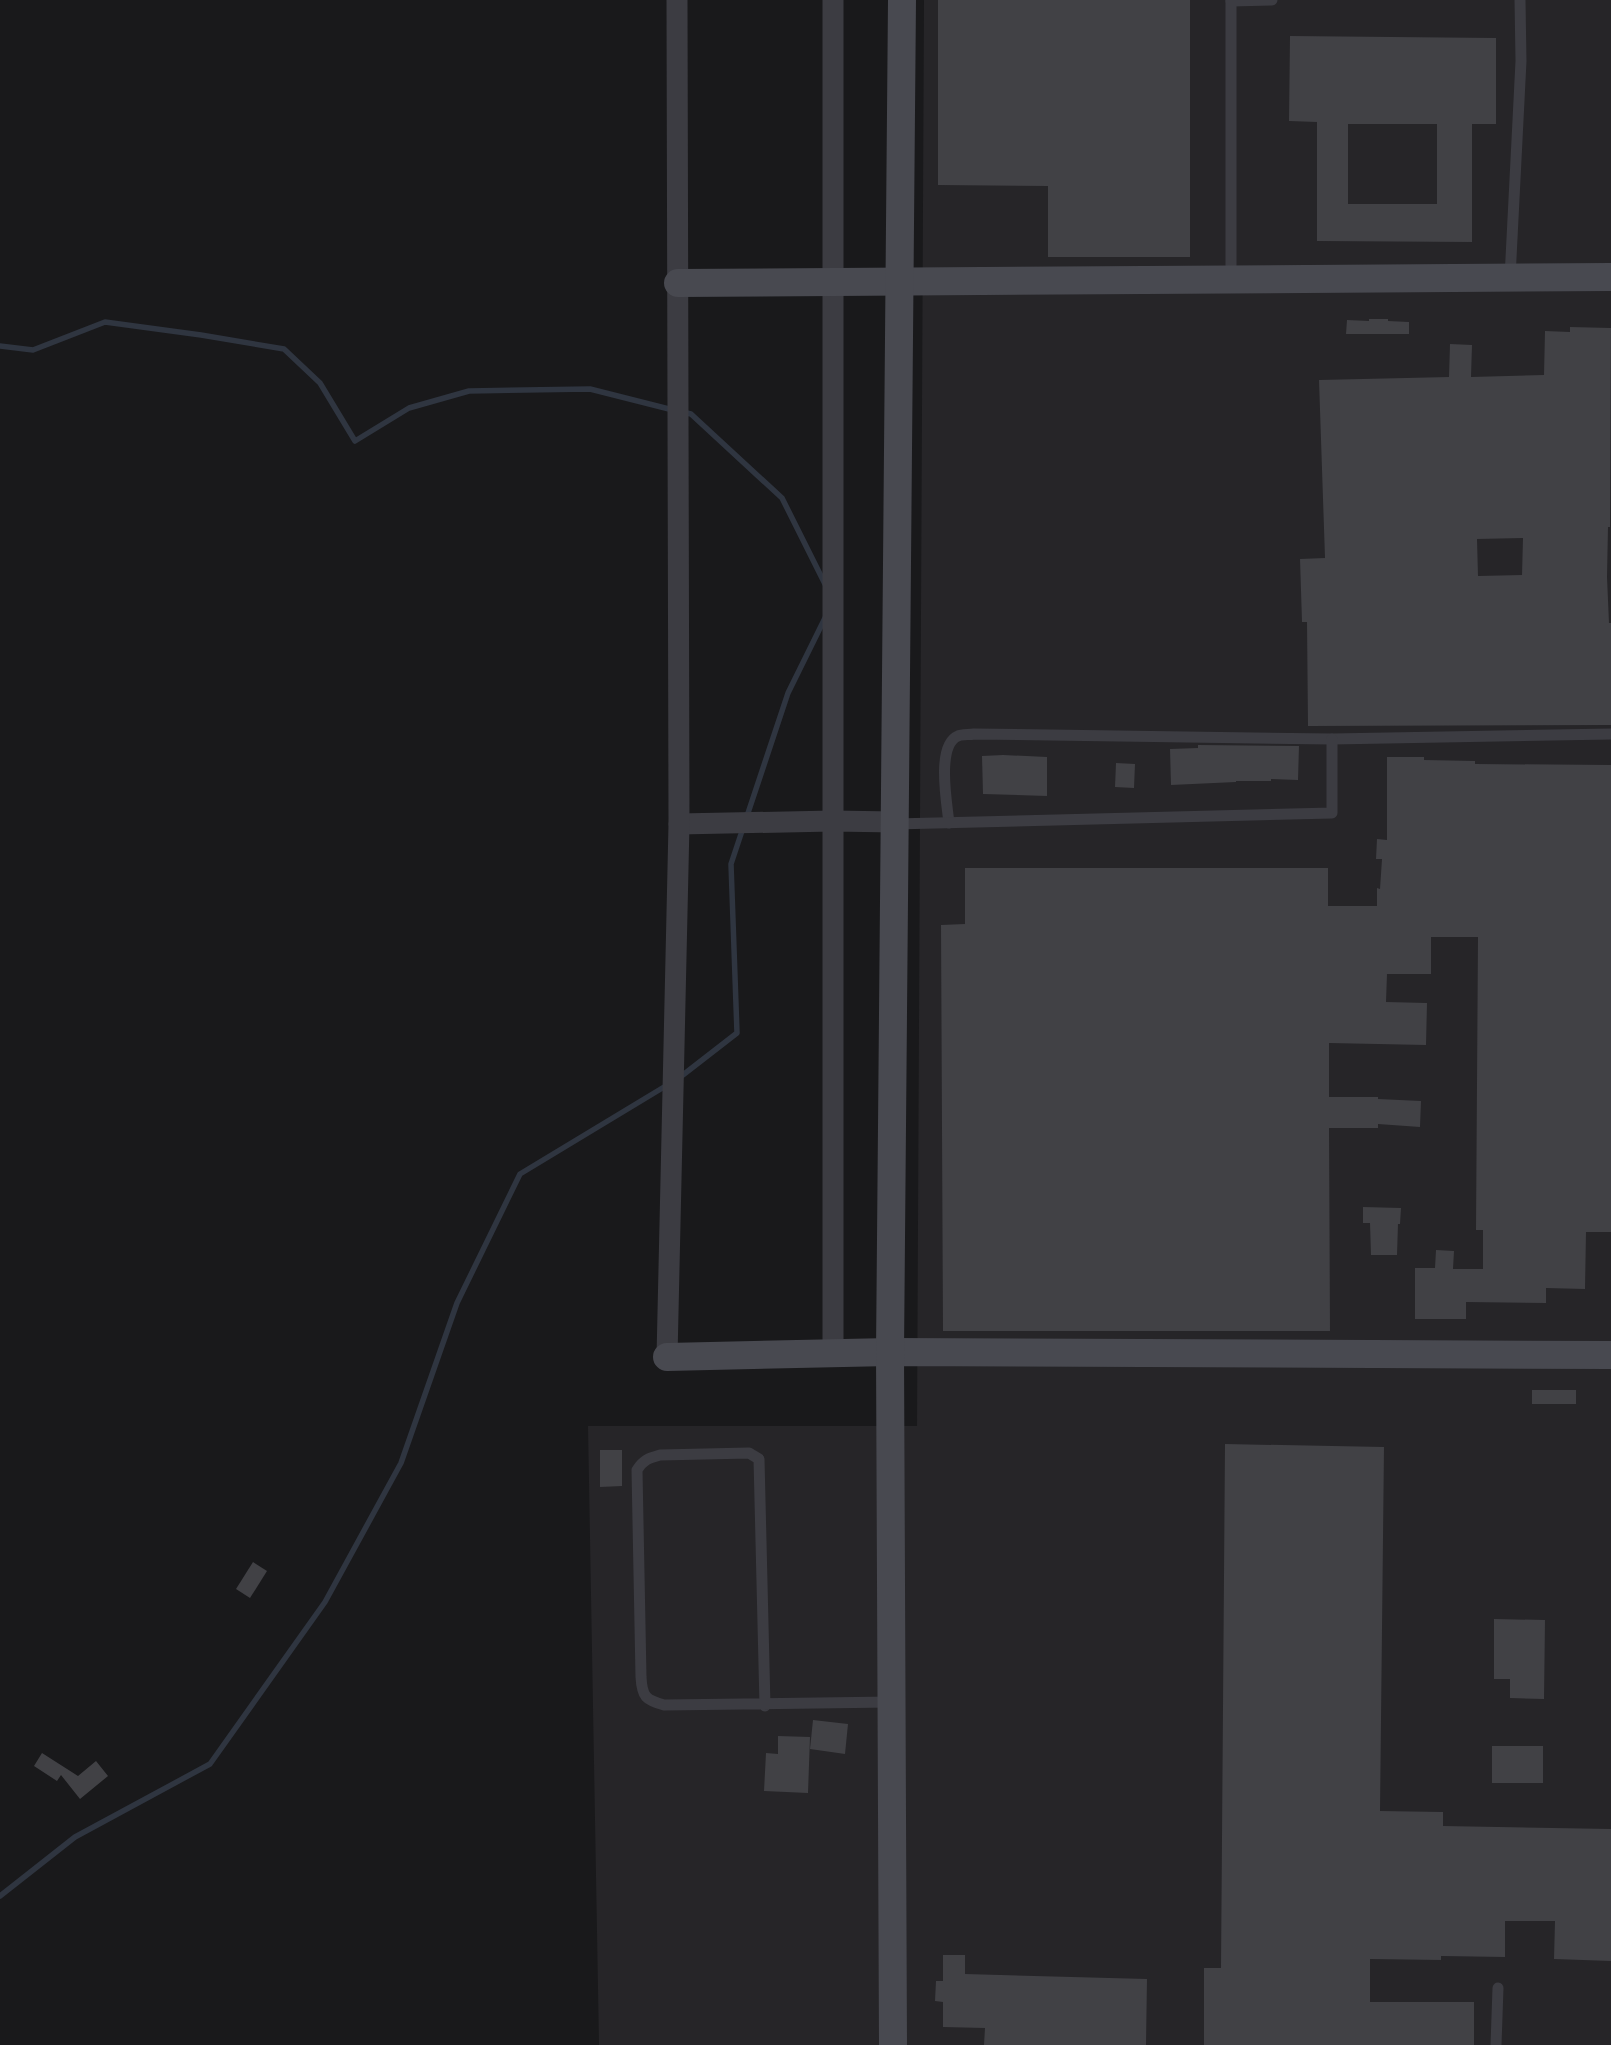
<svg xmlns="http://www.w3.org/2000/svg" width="1611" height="2045" viewBox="0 0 1611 2045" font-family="Cabin,sans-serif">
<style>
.built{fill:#262528}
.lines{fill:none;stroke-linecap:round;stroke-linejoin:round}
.stream{stroke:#2f3540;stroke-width:5.5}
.building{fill:#414145;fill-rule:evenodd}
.lane{stroke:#3c3c42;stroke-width:11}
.street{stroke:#3c3c42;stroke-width:21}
.secondary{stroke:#484950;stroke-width:28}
</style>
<rect width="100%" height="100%" fill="#19191b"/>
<path class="built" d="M 924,0 L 1611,0 L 1611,2045 L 599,2045 L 588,1426 L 917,1426 Z"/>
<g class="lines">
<g class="stream">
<path d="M 0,346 L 33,350 L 105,322 L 201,335 L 284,349 L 320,383 L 355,441 L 409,408 L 469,391 L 590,389 L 673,410"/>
<path d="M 682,412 L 691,414 L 782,498 L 826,586"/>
<path d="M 746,819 L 788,693 L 826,616"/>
<path d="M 679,1078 L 737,1033 L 731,864 L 743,828"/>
<path d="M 0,1896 L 75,1837 L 210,1764 L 325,1602 L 401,1463 L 457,1303 L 520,1174 L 669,1084"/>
</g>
</g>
<g class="building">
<path d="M 938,0 L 1190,0 L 1190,257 L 1048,257 L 1048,186 L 938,185 Z"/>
<path d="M 1290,36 L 1496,38 L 1496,124 L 1472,124 L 1472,242 L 1317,241 L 1317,122 L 1289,121 ZM 1348,124 L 1437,124 L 1437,204 L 1348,204 Z"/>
<path d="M 1369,319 L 1388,319 L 1388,321 L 1409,322 L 1409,334 L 1346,334 L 1347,320 L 1369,321 Z"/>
<path d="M 1570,327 L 1611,328 L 1610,527 L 1608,527 L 1607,577 L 1609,623 L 1611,623 L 1611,725 L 1308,726 L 1307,622 L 1302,622 L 1300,559 L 1325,558 L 1319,380 L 1449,377 L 1450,344 L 1472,345 L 1471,377 L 1544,375 L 1545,331 L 1570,332 ZM 1523,538 L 1522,575 L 1478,576 L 1477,539 Z"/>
<path d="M 1198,745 L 1299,746 L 1298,780 L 1271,779 L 1271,781 L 1236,781 L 1236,782 L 1171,785 L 1170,749 L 1198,748 Z"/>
<path d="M 1003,755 L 1047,757 L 1047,796 L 983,794 L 982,756 Z"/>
<path d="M 1387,757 L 1424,757 L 1424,760 L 1475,761 L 1475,764 L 1611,765 L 1611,1232 L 1586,1232 L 1585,1289 L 1546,1288 L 1546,1303 L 1466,1302 L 1466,1319 L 1415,1319 L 1415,1268 L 1435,1268 L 1436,1250 L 1454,1251 L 1453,1269 L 1483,1269 L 1483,1230 L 1476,1230 L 1478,937 L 1431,937 L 1431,974 L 1387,974 L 1386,1002 L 1427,1003 L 1426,1045 L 1329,1043 L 1329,1097 L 1378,1097 L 1378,1099 L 1421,1101 L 1420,1127 L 1378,1124 L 1378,1128 L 1329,1128 L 1330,1331 L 943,1331 L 941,925 L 965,924 L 965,868 L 1328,868 L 1328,906 L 1377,906 L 1377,888 L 1380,889 L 1382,859 L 1376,859 L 1377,839 L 1387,840 Z"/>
<path d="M 1116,763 L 1135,764 L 1134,788 L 1115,787 Z"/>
<path d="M 1363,1207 L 1401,1208 L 1400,1224 L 1398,1224 L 1397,1255 L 1371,1255 L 1370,1223 L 1363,1223 Z"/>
<rect x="1532" y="1390" width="44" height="14"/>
<path d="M 1225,1444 L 1384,1447 L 1380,1811 L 1443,1812 L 1443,1826 L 1611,1829 L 1611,1961 L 1554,1959 L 1555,1921 L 1505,1921 L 1505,1957 L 1441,1956 L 1441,1960 L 1370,1959 L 1370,2002 L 1474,2002 L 1474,2045 L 1204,2045 L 1204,1968 L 1221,1968 Z"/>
<path d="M 600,1450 L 622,1450 L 622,1486 L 600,1487 Z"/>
<path d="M 253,1562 L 267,1571 L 250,1598 L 236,1589 Z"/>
<path d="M 1494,1619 L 1545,1620 L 1544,1699 L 1510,1698 L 1510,1679 L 1494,1679 Z"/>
<path d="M 813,1720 L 848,1724 L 845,1754 L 810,1749 Z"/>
<path d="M 778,1736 L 810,1737 L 808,1793 L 764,1791 L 766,1753 L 778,1754 Z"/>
<rect x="1492" y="1746" width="51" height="37"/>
<path d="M 42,1753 L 78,1776 L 96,1761 L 108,1776 L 80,1799 L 61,1775 L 57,1781 L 34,1766 Z"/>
<path d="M 943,1955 L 965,1955 L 965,1974 L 1147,1979 L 1146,2045 L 984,2045 L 985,2028 L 943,2027 L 943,2002 L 935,2001 L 936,1981 L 943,1981 Z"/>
</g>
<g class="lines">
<g class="lane">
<path d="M 1231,1 L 1272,0"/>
<path d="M 1510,278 L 1521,61 L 1520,0"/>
<path d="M 1231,280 L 1231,0"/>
<path d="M 949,823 C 947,804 936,745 958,736 C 962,734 969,735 974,734 L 1332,739 L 1611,734"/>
<path d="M 895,824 L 1332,813 L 1332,739"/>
<path d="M 765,1706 L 759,1459 L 749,1453 L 660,1455 C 649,1458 643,1460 637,1470 L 641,1677 C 642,1697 646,1700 664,1705 L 891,1702"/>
<path d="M 1496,2045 L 1498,1988"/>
</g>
<g class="street">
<path d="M 679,824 L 833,821 L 895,822"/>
<path d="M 833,1355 L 833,0"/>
<path d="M 667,1357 L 679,824 L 677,0"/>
</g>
<g class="secondary">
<path d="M 678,283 L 1611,277"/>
<path d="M 667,1357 L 890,1352 L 1611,1355"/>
<path d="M 893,2045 L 890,1352 L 902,0"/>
</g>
</g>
</svg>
